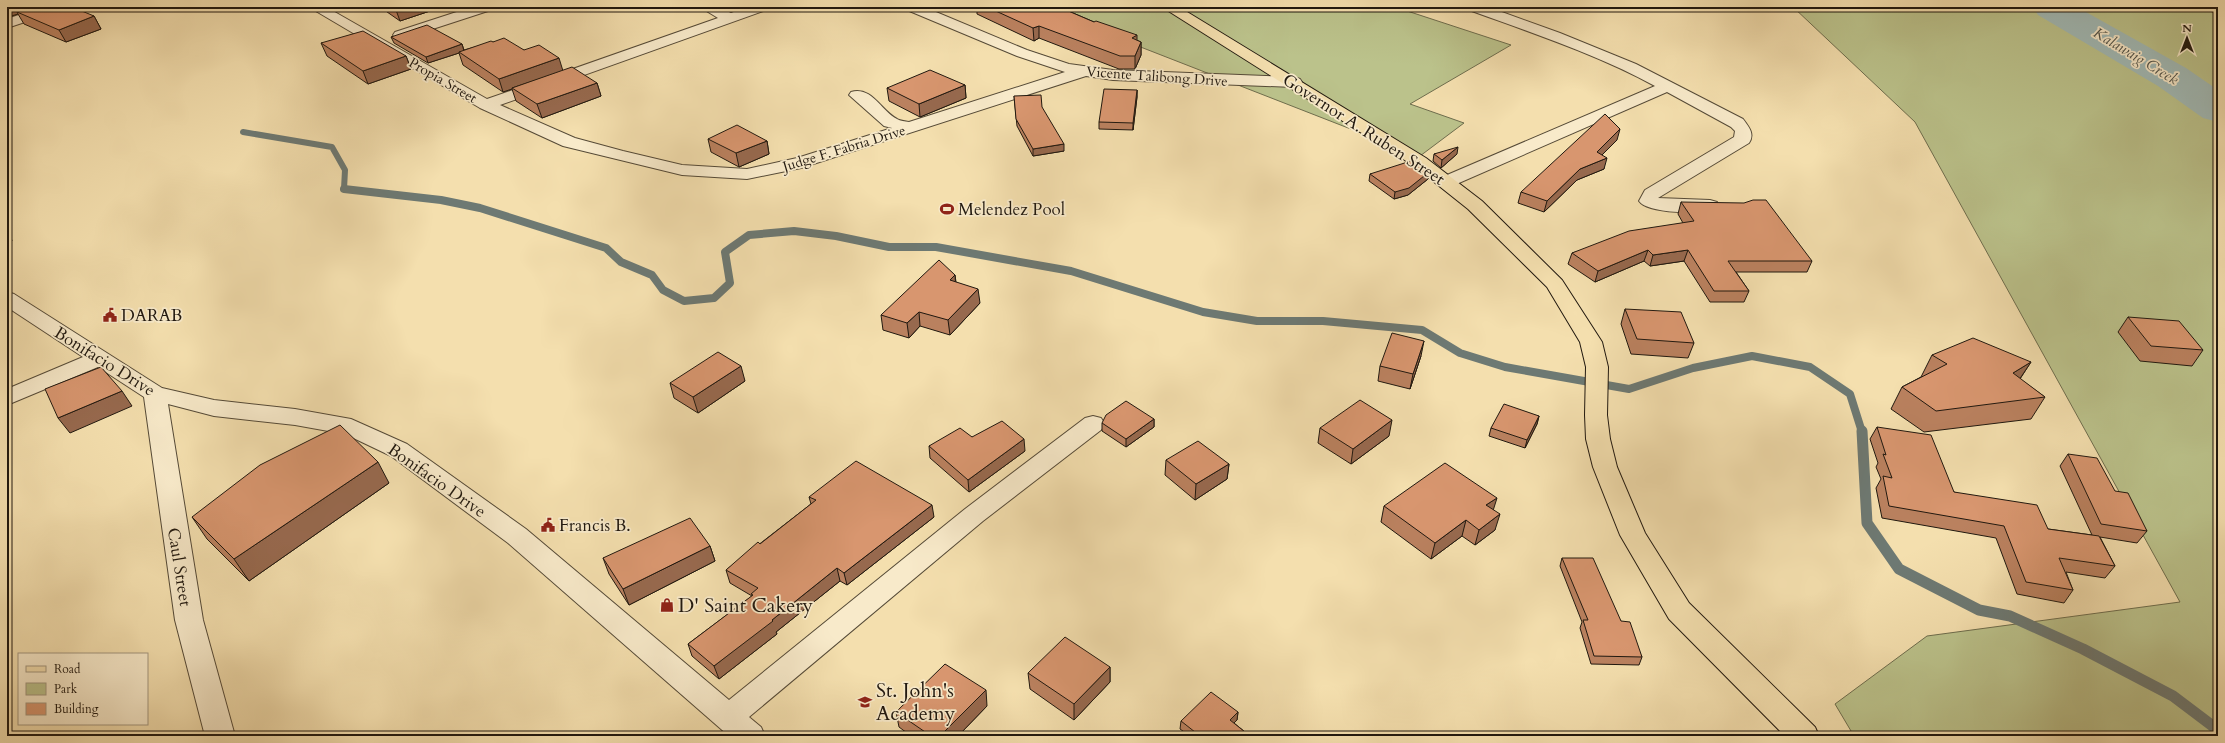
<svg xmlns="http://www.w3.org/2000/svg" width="2225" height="743" viewBox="0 0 2225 743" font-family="Cardo,serif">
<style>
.green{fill:#bbc28b;stroke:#6e6d4d}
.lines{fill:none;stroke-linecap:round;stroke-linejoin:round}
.stream-far2{stroke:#6d7973;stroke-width:6}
.stream-far1{stroke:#6d7973;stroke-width:8}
.stream{stroke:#6d7973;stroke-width:11}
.river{fill:#a1bab6;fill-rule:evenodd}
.minor-casing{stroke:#554a37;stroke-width:2}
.major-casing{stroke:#20180f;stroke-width:2}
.minor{fill:#f8eaca;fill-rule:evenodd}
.major{fill:#f4dfae;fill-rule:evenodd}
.wall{fill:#ba815f;stroke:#20180f}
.shaded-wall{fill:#97694e;stroke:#20180f}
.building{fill:#d8966f;stroke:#20180f}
.labels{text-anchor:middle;stroke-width:3.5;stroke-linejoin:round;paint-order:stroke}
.far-street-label{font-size:14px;fill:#20180f;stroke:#f8eaca}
.far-water-label{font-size:15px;font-style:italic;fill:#4d5149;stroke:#f8eaca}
.street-label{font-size:17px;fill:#20180f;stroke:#f8eaca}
.poi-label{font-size:17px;fill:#20180f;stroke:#f8eaca;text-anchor:start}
.near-poi-label{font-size:20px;fill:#20180f;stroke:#f8eaca;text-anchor:start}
</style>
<rect width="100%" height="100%" fill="#f4dfae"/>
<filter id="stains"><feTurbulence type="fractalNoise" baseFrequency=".005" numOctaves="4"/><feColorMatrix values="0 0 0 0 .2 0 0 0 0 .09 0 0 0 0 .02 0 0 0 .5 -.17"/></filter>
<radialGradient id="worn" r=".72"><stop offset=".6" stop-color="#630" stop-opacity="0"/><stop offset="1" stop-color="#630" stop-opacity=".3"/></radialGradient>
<g class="green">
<path d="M 1038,7 L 1395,7 L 1511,45 L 1410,104 L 1464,123 L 1420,156 Z"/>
<path d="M 1793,7 L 2218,7 L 2218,736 L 1854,736 L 1835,704 L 1927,636 L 2180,602 L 1915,122 Z"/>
</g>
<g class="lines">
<path class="stream-far2" d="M 243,132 L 332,147 L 345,170 L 344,189 L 349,190"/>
<path class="stream-far1" d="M 344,189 L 441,200 L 480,208 L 606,248 L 621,262 L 652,275 L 663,290 L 684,301 L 714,298 L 730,283 L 725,252 L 749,235 L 794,231 L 836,236 L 889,247 L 936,247 L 1071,271 L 1203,312 L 1257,321 L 1323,321 L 1422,330 L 1460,353 L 1505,367 L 1629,389 L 1693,368 L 1752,356 L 1810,367 L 1850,394 L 1862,432"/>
<path class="stream" d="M 1862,431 L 1867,523 L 1899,569 L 1979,610 L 2010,616 L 2083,649 L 2173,696 L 2218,730"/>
<path class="river" d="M 2033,7 L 2077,7 L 2186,68 L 2218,90 L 2218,122 L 2203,118 L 2158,86 L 2038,15 Z"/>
<defs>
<g id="minor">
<path d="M 42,7 L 63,7 L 61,10 L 7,28 L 7,19 Z"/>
<path d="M 309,7 L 326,7 L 487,99 L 718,18 L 700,7 L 718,7 L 731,13 L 747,7 L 768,7 L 766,10 L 500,105 L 575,138 L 623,151 L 682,165 L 747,169 L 797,158 L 892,128 L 884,126 L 849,95 L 851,92 C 872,86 881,111 897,119 C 900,121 905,121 909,122 L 1065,72 L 1017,56 L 907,10 L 905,7 L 924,7 L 1027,50 L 1069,64 L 1113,70 L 1294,77 L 1300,79 L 1302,82 L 1300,85 L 1294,87 L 1113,80 L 1086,76 L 801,168 L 747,179 L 682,175 L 563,146 L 480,108 Z"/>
<path d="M 472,7 L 493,7 L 491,10 L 405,38 L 395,38 L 393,35 L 395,32 Z"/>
<path d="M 1467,7 L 1488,7 L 1560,33 L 1636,64 L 1743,119 C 1749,127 1755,134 1749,143 L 1658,198 L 1710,200 L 1717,202 L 1719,206 L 1717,210 C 1702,214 1648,214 1639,201 L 1645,190 L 1734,137 L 1735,131 L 1731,127 L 1667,92 L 1452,186 L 1446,187 L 1440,186 L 1437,182 L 1440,178 L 1655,86 C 1596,54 1532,33 1469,10 Z"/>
<path d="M 2206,7 L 2218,7 L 2218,13 L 2208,10 Z"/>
<path d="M 7,292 L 14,294 L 162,388 L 214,400 L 295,409 L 351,419 L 407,444 L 526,529 L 729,700 L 965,509 L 1085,418 L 1093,416 L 1101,418 L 1105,424 L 1101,430 L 983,521 L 749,717 L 761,727 L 765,736 L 729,736 L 508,543 L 391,456 L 345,434 L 295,425 L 214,416 L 168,404 L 203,620 L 235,736 L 205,736 L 175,620 L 144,397 L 98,367 L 7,405 L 7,389 L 83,357 L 7,307 Z"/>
</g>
<path id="major" d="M 1162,7 L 1179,7 L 1426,158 L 1482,201 L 1562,280 L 1602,342 L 1608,367 L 1607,415 L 1610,439 L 1617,467 L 1645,533 L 1689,603 L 1815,727 L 1819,736 L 1785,736 L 1669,619 L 1620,535 L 1593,467 L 1586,439 L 1585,415 L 1586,367 L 1580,342 L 1547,287 L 1468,209 L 1414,166 Z"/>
</defs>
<use href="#minor" class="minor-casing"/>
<use href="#major" class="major-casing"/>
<use href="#minor" class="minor"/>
<use href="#major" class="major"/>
</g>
<g class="wall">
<path d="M 7,7 L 94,16 L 101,29 L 66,42 L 24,24 L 18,14 L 8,17 L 7,17 Z"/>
<path d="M 380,7 L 442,7 L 400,21 Z"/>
<path d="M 977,7 L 1059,7 L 1141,42 L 1141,55 L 1135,69 L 1119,69 L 1039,38 L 1034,41 L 977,14 Z"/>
<path d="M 391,37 L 462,44 L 464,50 L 493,42 L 524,50 L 562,70 L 597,83 L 601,96 L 542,118 L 516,101 L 512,89 L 503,92 L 463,65 L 459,53 L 428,63 L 394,43 Z"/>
<path d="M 321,43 L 406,56 L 411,69 L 368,84 L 327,56 Z"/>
<path d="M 965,85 L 966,98 L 920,117 L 889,101 L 887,88 Z"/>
<path d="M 1137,90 L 1137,97 L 1133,130 L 1099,129 L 1099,122 Z"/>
<path d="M 1014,96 L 1064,151 L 1033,156 L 1017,126 Z"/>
<path d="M 708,139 L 767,141 L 769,154 L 739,167 L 711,152 Z"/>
<path d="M 1617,140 L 1602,155 L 1604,169 L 1577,180 L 1544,212 L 1518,203 L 1521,192 Z"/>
<path d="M 1434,154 L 1457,154 L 1441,168 L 1433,161 Z"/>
<path d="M 1429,172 L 1428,179 L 1408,195 L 1394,199 L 1369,181 L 1370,174 Z"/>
<path d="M 1681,202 L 1812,261 L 1807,272 L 1736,272 L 1749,291 L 1744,302 L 1710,302 L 1684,261 L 1650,266 L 1644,261 L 1595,282 L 1568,264 L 1572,253 L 1683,223 L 1678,214 Z"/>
<path d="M 955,275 L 956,282 L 980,303 L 950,335 L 920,326 L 909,338 L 883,330 L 881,315 Z"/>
<path d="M 1625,309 L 1694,343 L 1688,358 L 1631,354 L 1621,324 Z"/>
<path d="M 2128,317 L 2203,350 L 2192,366 L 2140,361 L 2118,332 Z"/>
<path d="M 1932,355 L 2031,362 L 2020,379 L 2045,397 L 2031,419 L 1924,432 L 1891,409 L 1902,387 L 1921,377 Z"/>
<path d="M 1421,356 L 1410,389 L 1378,381 L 1380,366 Z"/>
<path d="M 745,381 L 698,413 L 674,398 L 670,383 Z"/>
<path d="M 1539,416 L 1537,424 L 1525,448 L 1489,436 L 1491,428 Z"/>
<path d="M 1154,419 L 1154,427 L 1126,447 L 1102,431 L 1102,423 Z"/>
<path d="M 1877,427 L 1954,492 L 2048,529 L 2092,535 L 2060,466 L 2068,454 L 2115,491 L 2147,531 L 2137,543 L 2100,537 L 2115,566 L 2105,578 L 2066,572 L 2073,590 L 2064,603 L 2017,594 L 1996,538 L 1882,518 L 1876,488 L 1881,479 L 1876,467 L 1878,463 L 1870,439 Z"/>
<path d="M 1320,428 L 1389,436 L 1351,464 L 1318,443 Z"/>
<path d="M 972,437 L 1025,451 L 969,492 L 930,458 L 929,446 Z"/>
<path d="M 1166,460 L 1229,464 L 1227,479 L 1195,500 L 1165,475 Z"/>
<path d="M 389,483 L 249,581 L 207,539 L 192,517 Z"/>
<path d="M 809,497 L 934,517 L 847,585 L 840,581 L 776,632 L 777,634 L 719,679 L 692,656 L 688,644 L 752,596 L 730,583 L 726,570 L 811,504 Z"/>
<path d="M 1384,506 L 1493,510 L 1495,530 L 1475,545 L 1462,536 L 1431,559 L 1381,522 Z"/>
<path d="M 710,546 L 715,561 L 629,605 L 609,574 L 603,558 Z"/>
<path d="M 1562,558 L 1621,621 L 1642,657 L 1639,665 L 1591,664 L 1580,628 L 1582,622 L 1560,566 Z"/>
<path d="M 1110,667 L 1110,682 L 1074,720 L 1030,689 L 1028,673 Z"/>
<path d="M 987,706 L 958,736 L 911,736 L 899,727 L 896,712 Z"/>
<path d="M 1238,712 L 1237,720 L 1234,723 L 1250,736 L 1190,736 L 1180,729 L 1181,721 Z"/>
</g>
<g class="shaded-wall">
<path d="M 7,7 L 40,7 L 17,12 L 18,14 L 8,17 L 7,15 Z"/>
<path d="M 406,7 L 442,7 L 400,21 L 396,10 Z"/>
<path d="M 94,16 L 101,29 L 66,42 L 59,30 Z"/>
<path d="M 1039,26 L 1039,38 L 1034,41 L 1033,28 Z"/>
<path d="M 1137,35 L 1137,48 L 1132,38 Z"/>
<path d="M 1141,42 L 1141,55 L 1135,69 L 1135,56 Z"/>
<path d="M 462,44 L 464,51 L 459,52 L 459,53 L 428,63 L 426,57 Z"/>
<path d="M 406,56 L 411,69 L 368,84 L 363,71 Z"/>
<path d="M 559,58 L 563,71 L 512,88 L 512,89 L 503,92 L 499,79 Z"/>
<path d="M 597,83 L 601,96 L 542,118 L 537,104 Z"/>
<path d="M 965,85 L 966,98 L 920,117 L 919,104 Z"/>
<path d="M 1137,90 L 1137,97 L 1133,130 L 1133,123 Z"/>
<path d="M 1620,129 L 1617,140 L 1594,163 L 1597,152 Z"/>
<path d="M 767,141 L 769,154 L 739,167 L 736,153 Z"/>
<path d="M 1064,144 L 1064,151 L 1033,156 L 1033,149 Z"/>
<path d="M 1458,147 L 1457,154 L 1441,168 L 1442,160 Z"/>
<path d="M 1607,158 L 1604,169 L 1577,180 L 1544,212 L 1547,201 L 1580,169 Z"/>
<path d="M 1429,172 L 1428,179 L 1408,195 L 1394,199 L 1395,192 Z"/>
<path d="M 7,223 L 12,241 L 7,243 Z"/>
<path d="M 1648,250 L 1644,261 L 1595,282 L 1598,271 Z"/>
<path d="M 1688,250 L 1684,261 L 1650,266 L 1653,255 Z"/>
<path d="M 955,275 L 956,290 L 950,280 Z"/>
<path d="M 978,289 L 980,303 L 950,335 L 948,320 Z"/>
<path d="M 919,312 L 920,326 L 909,338 L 907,323 Z"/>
<path d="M 1424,341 L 1421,356 L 1410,389 L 1413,374 Z"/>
<path d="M 2031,362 L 2017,383 L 2013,373 Z"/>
<path d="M 741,366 L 745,381 L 698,413 L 693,397 Z"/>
<path d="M 122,391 L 132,406 L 70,433 L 58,418 Z"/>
<path d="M 1539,416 L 1537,424 L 1525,448 L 1527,440 Z"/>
<path d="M 1154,419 L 1154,427 L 1126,447 L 1126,439 Z"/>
<path d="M 1392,420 L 1389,436 L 1351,464 L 1353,449 Z"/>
<path d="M 1024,439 L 1025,451 L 969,492 L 968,480 Z"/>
<path d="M 378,462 L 389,483 L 249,581 L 234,559 Z"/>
<path d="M 1229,464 L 1227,479 L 1195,500 L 1196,484 Z"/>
<path d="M 1497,498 L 1492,514 L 1486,505 Z"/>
<path d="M 932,505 L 934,517 L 847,585 L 844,573 Z"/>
<path d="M 1500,514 L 1495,530 L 1475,545 L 1479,530 Z"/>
<path d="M 1466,520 L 1462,536 L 1431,559 L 1435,543 Z"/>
<path d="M 710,546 L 715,561 L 629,605 L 623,589 Z"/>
<path d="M 837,568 L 840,581 L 776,632 L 777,634 L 719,679 L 714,666 L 772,620 Z"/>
<path d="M 1110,667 L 1110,682 L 1074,720 L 1074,704 Z"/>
<path d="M 986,690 L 987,706 L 958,736 L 940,736 Z"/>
<path d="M 1238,712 L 1237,720 L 1229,728 L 1230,720 Z"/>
</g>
<g class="building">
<path d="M 31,7 L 72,7 L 94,16 L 59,30 L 17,12 Z"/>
<path d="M 391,7 L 406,7 L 396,10 Z"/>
<path d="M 987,7 L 1059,7 L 1094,22 L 1096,21 L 1137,35 L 1132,38 L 1141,42 L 1135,56 L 1120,56 L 1039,26 L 1033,28 Z"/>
<path d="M 427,25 L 462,44 L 426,57 L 391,37 Z"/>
<path d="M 363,31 L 406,56 L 363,71 L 321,43 Z"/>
<path d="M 504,38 L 524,50 L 539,45 L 559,58 L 499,79 L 459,52 L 491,41 L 493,42 Z"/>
<path d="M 572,67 L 597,83 L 537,104 L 512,88 Z"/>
<path d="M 930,70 L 965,85 L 919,104 L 887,88 Z"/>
<path d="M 1104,89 L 1137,90 L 1133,123 L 1099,122 Z"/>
<path d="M 1041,95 L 1042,107 L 1064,144 L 1033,149 L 1016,119 L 1014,96 Z"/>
<path d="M 1605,114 L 1620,129 L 1597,152 L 1607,158 L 1580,169 L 1547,201 L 1521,192 Z"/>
<path d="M 737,125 L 767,141 L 736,153 L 708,139 Z"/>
<path d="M 1458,147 L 1442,160 L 1434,154 Z"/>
<path d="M 1414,160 L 1429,172 L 1409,188 L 1395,192 L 1370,174 Z"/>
<path d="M 1753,200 L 1766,200 L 1812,261 L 1728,261 L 1749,291 L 1714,291 L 1688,250 L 1653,255 L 1648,250 L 1598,271 L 1572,253 L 1629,231 L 1694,221 L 1681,202 L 1744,203 Z"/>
<path d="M 939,260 L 955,275 L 950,280 L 978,289 L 948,320 L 919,312 L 907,323 L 881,315 Z"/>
<path d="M 1625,309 L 1681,312 L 1694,343 L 1637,339 Z"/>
<path d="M 2128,317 L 2179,321 L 2203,350 L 2151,346 Z"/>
<path d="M 1392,333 L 1424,341 L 1413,374 L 1380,366 Z"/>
<path d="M 1973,338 L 2031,362 L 2013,373 L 2045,397 L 1936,411 L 1902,387 L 1947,364 L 1932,355 Z"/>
<path d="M 718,352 L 741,366 L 693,397 L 670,383 Z"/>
<path d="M 101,367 L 122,391 L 58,418 L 45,389 Z"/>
<path d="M 1360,400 L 1392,420 L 1353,449 L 1320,428 Z"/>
<path d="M 1126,401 L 1154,419 L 1126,439 L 1102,423 L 1106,415 Z"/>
<path d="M 1504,404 L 1539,416 L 1527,440 L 1491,428 Z"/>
<path d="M 1002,421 L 1024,439 L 968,480 L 929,446 L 960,428 L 972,437 Z"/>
<path d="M 340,425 L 378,462 L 234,559 L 192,517 L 260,465 Z"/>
<path d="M 1877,427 L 1931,435 L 1954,492 L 2037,505 L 2048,529 L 2099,536 L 2115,566 L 2059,558 L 2073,590 L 2026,582 L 2004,526 L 1889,506 L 1883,476 L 1892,478 L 1883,454 L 1886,455 Z"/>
<path d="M 1198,441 L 1229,464 L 1196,484 L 1166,460 Z"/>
<path d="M 2068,454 L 2097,458 L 2115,491 L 2128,493 L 2147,531 L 2101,524 Z"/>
<path d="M 856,461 L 932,505 L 844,573 L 837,568 L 772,620 L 773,621 L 714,666 L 688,644 L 753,595 L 751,594 L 758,588 L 726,570 L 758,542 L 760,544 L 816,500 L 809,497 Z"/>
<path d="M 1445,463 L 1497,498 L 1486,505 L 1500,514 L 1479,530 L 1466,520 L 1435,543 L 1384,506 Z"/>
<path d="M 690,518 L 710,546 L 623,589 L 603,558 Z"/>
<path d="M 1562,558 L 1593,558 L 1621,621 L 1630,622 L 1642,657 L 1594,656 L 1583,620 L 1588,620 Z"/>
<path d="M 1065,637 L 1110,667 L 1074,704 L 1028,673 Z"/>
<path d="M 945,664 L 986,690 L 940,736 L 931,736 L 896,712 Z"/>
<path d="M 1211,692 L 1238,712 L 1230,720 L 1250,736 L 1200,736 L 1181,721 Z"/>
</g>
<defs>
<symbol id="stadium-bare" viewBox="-9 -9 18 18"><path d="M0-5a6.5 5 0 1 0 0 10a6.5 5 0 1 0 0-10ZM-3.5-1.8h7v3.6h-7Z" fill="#8f2418" stroke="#f8eaca" stroke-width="2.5" paint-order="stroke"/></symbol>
<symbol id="civic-bare" viewBox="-9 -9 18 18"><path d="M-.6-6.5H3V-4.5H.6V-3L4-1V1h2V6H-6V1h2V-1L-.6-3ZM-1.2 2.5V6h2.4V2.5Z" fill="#8f2418" stroke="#f8eaca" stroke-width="2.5" paint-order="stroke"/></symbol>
<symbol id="shop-bare" viewBox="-9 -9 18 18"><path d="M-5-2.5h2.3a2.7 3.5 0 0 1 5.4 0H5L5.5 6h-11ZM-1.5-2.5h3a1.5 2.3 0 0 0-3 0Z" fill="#8f2418" stroke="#f8eaca" stroke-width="2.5" paint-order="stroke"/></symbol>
<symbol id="school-bare" viewBox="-9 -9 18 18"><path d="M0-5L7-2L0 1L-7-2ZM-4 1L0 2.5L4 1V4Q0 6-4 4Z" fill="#8f2418" stroke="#f8eaca" stroke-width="2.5" paint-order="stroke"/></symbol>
</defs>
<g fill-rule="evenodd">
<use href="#stadium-bare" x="937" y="199" width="20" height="20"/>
<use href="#civic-bare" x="100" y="305" width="20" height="20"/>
<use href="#civic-bare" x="538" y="515" width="20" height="20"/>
<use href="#shop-bare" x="657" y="595" width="20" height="20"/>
<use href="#school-bare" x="855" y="692" width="20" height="20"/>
</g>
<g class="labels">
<g class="far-street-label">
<text transform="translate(1157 76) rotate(4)" y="5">Vicente Talibong Drive</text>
<text transform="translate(443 80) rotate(30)" y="5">Propia Street</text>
<text transform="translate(844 148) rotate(-17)" y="5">Judge F. Fabria Drive</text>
</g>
<g class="far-water-label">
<text transform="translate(2136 56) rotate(31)" y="5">Kalawaig Creek</text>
</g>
<g class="street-label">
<text transform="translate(1364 129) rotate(33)" y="6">Governor A. Ruben Street</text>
<text transform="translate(105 361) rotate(32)" y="6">Bonifacio Drive</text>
<text transform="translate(437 480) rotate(35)" y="6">Bonifacio Drive</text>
<text transform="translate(180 567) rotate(81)" y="6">Caul Street</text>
</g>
<g class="poi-label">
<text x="958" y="215">Melendez Pool</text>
<text x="121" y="321">DARAB</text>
<text x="559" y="531">Francis B.</text>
</g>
<g class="near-poi-label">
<text x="678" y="612">D' Saint Cakery</text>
<text x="876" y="697">St. John's<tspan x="876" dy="23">Academy</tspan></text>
</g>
</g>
<rect width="2225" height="743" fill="none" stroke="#f4dfae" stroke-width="24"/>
<rect x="8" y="8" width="2209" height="727" fill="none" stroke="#20180f" stroke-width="2"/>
<rect x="12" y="12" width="2201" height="719" fill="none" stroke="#20180f"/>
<rect x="18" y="653" width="130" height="72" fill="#f8eaca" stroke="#a2967f"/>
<rect x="26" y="666" width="20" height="6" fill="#f4dfae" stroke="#a2967f"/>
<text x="54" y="673" font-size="12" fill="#20180f">Road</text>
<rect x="26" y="683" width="20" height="12" fill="#bbc28b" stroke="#a2967f"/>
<text x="54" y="693" font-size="12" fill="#20180f">Park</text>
<rect x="26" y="703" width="20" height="12" fill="#d8966f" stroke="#a2967f"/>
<text x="54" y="713" font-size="12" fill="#20180f">Building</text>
<g transform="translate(2187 38)" stroke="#f8eaca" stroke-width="3" paint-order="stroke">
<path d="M0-3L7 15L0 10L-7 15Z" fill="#20180f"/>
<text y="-6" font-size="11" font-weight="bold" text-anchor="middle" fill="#20180f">N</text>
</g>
<rect width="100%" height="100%" filter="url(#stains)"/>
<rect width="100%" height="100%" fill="url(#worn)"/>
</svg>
